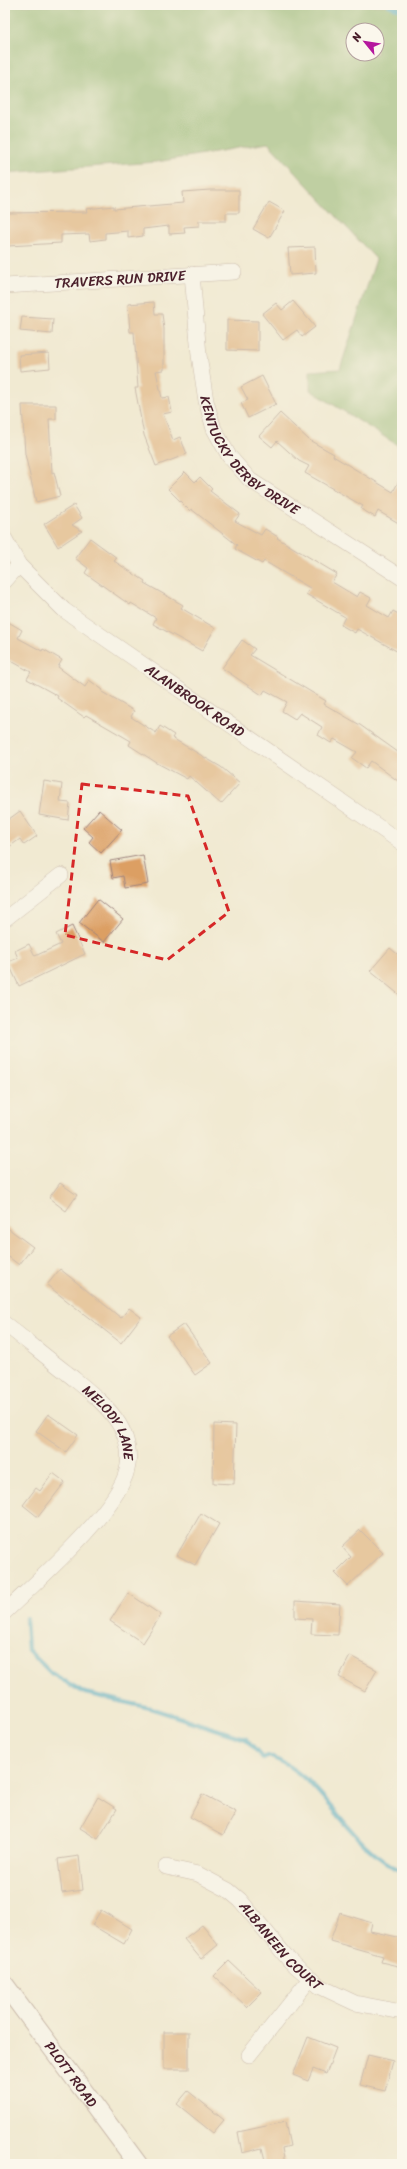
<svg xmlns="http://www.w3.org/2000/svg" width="407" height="2169" viewBox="0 0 407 2169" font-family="Sriracha,sans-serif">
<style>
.forest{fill:#84b067;stroke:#676849;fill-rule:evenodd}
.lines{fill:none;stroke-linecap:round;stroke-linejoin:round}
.stream{stroke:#49a8c8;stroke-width:4.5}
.building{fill:#dc9f64}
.minor-casing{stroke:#9e847e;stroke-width:16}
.tertiary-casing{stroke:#9e847e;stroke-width:20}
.minor{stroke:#fff;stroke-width:15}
.tertiary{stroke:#fff;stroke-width:18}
.marked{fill:none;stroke:#d62828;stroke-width:3;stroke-dasharray:8 5;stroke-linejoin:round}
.labels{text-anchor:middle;stroke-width:3.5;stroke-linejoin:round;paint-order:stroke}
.street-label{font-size:14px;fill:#4a1f2b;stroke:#fbf7ec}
</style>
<rect width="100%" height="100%" fill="#fbf7ec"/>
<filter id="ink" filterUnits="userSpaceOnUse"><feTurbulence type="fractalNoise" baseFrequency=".025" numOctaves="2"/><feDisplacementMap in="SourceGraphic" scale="8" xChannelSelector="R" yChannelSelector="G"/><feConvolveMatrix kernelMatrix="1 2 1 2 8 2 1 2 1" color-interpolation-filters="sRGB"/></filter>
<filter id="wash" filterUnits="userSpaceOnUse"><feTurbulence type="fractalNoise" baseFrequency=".012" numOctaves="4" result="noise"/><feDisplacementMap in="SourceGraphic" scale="16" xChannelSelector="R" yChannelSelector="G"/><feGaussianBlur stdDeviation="0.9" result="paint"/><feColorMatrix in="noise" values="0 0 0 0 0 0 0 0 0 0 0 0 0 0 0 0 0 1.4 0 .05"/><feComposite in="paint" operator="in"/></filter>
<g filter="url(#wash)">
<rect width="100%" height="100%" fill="#f1ead2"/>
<path class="forest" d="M 5,5 L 402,5 L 402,448 L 310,390 L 310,371 L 340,369 L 376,259 L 268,143 L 157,162 L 5,173 ZM 353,30 L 377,30 L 377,54 L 353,54 Z"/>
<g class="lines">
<g class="stream">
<path d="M 389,5 L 402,10"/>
<path d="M 26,1618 L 28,1650 L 51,1673 L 85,1693 L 150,1708 L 246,1739 L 263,1758 L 268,1756 C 327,1777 346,1847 402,1871"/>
</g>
</g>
<g id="blocks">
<g class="building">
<path d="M 210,190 L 239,190 L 239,213 L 226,213 L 226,221 L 199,221 L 199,226 L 184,227 L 185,233 L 169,234 L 169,226 L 143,229 L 143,236 L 128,238 L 128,231 L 105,233 L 105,239 L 90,241 L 89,234 L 61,235 L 61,243 L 8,246 L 6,213 L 87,212 L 86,209 L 114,206 L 114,209 L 183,203 L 182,192 Z"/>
<path d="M 269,202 L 285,211 L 269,238 L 253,229 Z"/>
<path d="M 315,247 L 316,273 L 290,275 L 288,248 Z"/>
<path d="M 293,301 L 315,327 L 302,337 L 297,330 L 283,340 L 262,314 L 276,303 L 282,310 Z"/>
<path d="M 154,302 L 155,314 L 162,314 L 164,329 L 164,370 L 156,371 L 162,398 L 169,397 L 172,412 L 163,414 L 173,440 L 180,437 L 187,454 L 156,466 L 144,435 L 135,388 L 138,388 L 134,332 L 130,332 L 128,304 Z"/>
<path d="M 22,317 L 53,319 L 52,334 L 20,331 Z"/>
<path d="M 227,320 L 258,321 L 258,351 L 227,350 Z"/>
<path d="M 49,353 L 50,368 L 20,371 L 19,355 Z"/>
<path d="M 262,376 L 276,404 L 248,418 L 241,403 L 248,400 L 241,387 Z"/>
<path d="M 22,405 L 56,405 L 56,419 L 49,419 L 52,473 L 54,472 L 60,496 L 36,502 L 25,454 Z"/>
<path d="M 280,413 L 309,440 L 334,454 L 333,456 L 393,492 L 402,475 L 402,525 L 378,511 L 375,517 L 361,509 L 363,506 L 305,473 L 309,466 L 299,461 L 277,441 L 272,447 L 259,436 Z"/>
<path d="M 185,472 L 195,482 L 200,477 L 212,489 L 210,491 L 240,514 L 235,521 L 261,535 L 265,529 L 278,537 L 277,538 L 337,574 L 332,582 L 357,597 L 360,592 L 371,598 L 367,605 L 389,618 L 393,611 L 402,616 L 402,654 L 357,629 L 355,633 L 341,625 L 345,617 L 306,594 L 310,588 L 264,561 L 262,564 L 235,549 L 237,545 L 191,509 L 190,511 L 168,489 Z"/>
<path d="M 74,505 L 82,518 L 72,525 L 82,531 L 58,547 L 44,524 Z"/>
<path d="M 90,538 L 117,558 L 114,561 L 145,581 L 144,583 L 183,605 L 181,608 L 215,628 L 202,651 L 153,624 L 156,618 L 131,603 L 130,605 L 85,573 L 88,568 L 75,558 Z"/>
<path d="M 5,620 L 22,630 L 18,638 L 42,651 L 43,649 L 62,660 L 58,667 L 85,687 L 89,680 L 103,690 L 102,692 L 134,711 L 131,717 L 156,733 L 160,726 L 174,735 L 172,738 L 221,767 L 240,783 L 221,804 L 189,776 L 187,779 L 157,763 L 129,745 L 131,741 L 86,715 L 84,717 L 57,698 L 58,696 L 27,679 L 31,672 L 6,658 L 5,660 Z"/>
<path d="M 242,640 L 255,649 L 250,655 L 326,701 L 324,704 L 360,725 L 402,755 L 402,784 L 371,761 L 366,768 L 352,758 L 357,752 L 334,739 L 331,743 L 318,735 L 322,727 L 300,713 L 295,719 L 282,711 L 287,702 L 265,690 L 262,695 L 222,668 Z"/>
<path d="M 44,781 L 62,784 L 60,802 L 70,803 L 68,820 L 39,815 Z"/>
<path d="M 99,810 L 122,830 L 101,853 L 89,842 L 93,837 L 83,828 Z"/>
<path d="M 20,811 L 37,836 L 24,845 L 20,839 L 5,850 L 5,822 Z"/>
<path d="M 143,855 L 148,884 L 125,888 L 123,876 L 113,878 L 110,861 Z"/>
<path d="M 98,899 L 123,919 L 104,942 L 79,923 Z"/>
<path d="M 72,926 L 85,954 L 19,986 L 8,962 L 18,958 L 15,951 L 29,944 L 35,956 L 61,944 L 56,934 Z"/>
<path d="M 390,948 L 402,958 L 402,997 L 370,971 Z"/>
<path d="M 60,1183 L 77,1195 L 66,1211 L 49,1198 Z"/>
<path d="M 5,1226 L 33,1247 L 19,1265 L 5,1254 Z"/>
<path d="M 60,1269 L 121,1318 L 129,1308 L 141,1317 L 121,1343 L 47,1285 Z"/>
<path d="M 184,1324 L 212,1363 L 195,1375 L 167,1336 Z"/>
<path d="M 48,1414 L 78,1435 L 66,1452 L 36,1431 Z"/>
<path d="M 214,1424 L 236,1425 L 234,1484 L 213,1483 Z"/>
<path d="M 53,1473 L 65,1482 L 38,1517 L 23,1505 L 36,1488 L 40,1491 Z"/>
<path d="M 201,1513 L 219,1524 L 195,1565 L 177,1555 Z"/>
<path d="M 360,1530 L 383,1553 L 348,1586 L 335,1573 L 351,1557 L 342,1547 Z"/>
<path d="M 128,1593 L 161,1615 L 143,1643 L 110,1621 Z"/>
<path d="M 295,1601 L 340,1604 L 338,1635 L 311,1634 L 312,1619 L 295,1618 Z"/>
<path d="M 350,1656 L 377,1670 L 365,1691 L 339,1677 Z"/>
<path d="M 202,1794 L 236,1812 L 223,1835 L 190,1817 Z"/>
<path d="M 98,1797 L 117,1809 L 98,1839 L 80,1828 Z"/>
<path d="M 79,1856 L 83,1890 L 62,1893 L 58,1859 Z"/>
<path d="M 101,1910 L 132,1929 L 124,1944 L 92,1925 Z"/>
<path d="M 340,1913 L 372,1923 L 370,1931 L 402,1938 L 402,1967 L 381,1962 L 383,1956 L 330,1941 Z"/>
<path d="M 202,1925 L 218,1945 L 201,1959 L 184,1939 Z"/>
<path d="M 229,1961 L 262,1992 L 247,2007 L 214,1976 Z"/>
<rect x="164" y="2032" width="25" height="37"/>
<path d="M 308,2037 L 336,2048 L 326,2074 L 313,2069 L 308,2081 L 293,2075 Z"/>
<path d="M 368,2055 L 393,2061 L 385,2091 L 360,2085 Z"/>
<path d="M 188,2091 L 224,2120 L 213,2133 L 177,2104 Z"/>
<path d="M 285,2122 L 290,2146 L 282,2148 L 285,2164 L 266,2164 L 262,2148 L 242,2153 L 238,2132 Z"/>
</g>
</g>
</g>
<g filter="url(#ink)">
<use href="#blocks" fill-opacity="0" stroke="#9e847e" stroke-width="1"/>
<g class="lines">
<defs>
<g id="minor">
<path id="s1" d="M 192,274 L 199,355 L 206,401 L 214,429 L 229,456 L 250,480 L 402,578"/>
<path id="s2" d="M 5,286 L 234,272"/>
<path id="s3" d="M 5,539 L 19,565 L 64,610 L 402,843"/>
<path d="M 5,581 L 19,565"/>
<path d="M 5,919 L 61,875"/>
<path id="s4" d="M 5,1324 C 26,1340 46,1357 67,1373 C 85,1388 106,1403 119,1424 C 127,1437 131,1455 127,1470 C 117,1512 37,1581 5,1612"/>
<path id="s5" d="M 166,1867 L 198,1874 L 228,1890 L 240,1900 L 290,1961 L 319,1986 L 355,2003 L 402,2012"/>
<path d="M 249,2055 L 309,1980"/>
</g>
<g id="tertiary">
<path id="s6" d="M 5,1985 L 138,2164"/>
</g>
</defs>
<use href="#minor" class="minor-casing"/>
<use href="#tertiary" class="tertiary-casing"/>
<use href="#minor" class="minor"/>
<use href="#tertiary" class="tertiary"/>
</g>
</g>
<path d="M0 0H407V2169H0ZM 82,784 L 188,796 L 229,912 L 167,960 L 65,935 Z" fill="#f1ead2" fill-opacity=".55" fill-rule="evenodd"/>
<path class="marked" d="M 82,784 L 188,796 L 229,912 L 167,960 L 65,935 Z"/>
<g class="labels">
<g class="street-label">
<text dy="5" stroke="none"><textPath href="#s2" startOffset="115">TRAVERS RUN DRIVE</textPath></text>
<text dy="5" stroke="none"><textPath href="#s1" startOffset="200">KENTUCKY DERBY DRIVE</textPath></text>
<text dy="5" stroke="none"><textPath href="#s3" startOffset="252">ALANBROOK ROAD</textPath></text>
<text dy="5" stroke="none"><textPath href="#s4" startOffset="146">MELODY LANE</textPath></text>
<text dy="5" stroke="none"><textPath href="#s5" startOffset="144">ALBANEEN COURT</textPath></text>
<text dy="5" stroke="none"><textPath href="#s6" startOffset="111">PLOTT ROAD</textPath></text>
</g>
</g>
<rect width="407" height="2169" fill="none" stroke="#fbf7ec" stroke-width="20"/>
<g transform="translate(365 42) rotate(300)"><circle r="19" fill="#fbf7ec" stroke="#b4a19f"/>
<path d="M0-3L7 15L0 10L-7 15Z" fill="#b5179e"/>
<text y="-6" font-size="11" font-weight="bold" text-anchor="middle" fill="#4a1f2b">N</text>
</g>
</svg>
